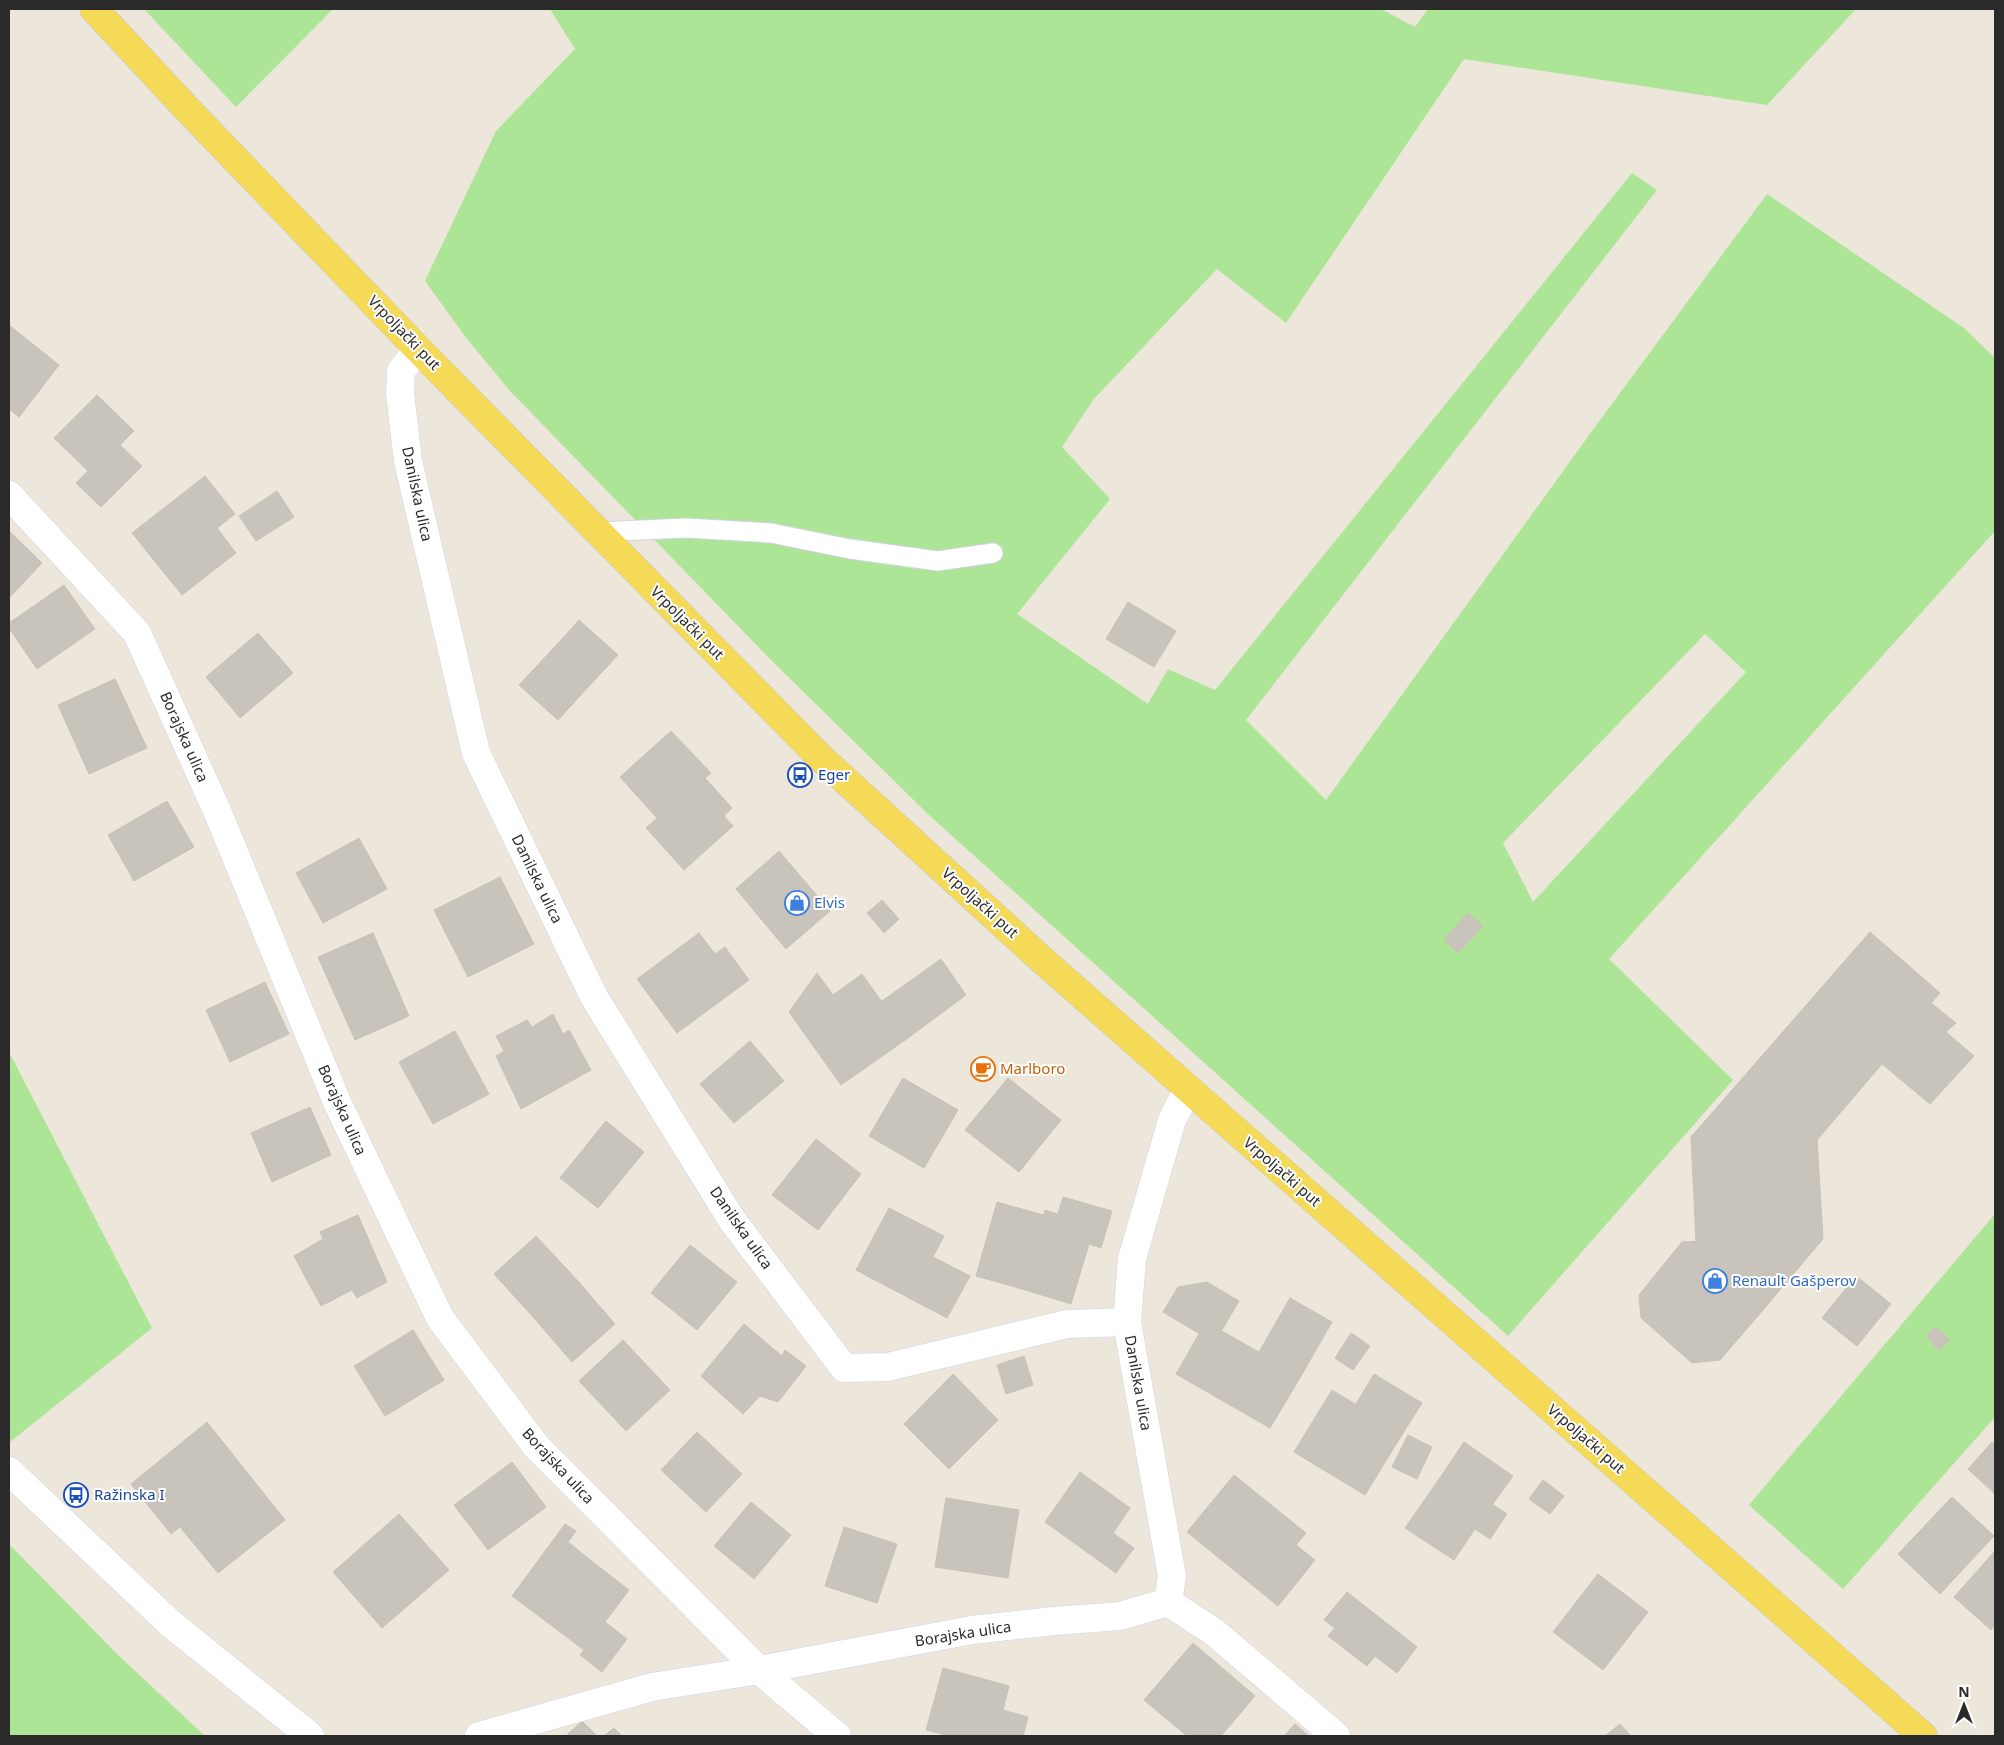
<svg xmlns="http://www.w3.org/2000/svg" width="2004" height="1745" viewBox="0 0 2004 1745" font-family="'Noto Sans',sans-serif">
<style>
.green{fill:#ace596;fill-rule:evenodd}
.building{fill:#c8c3bb;stroke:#c8c2b5}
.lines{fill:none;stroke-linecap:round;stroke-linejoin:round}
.lane-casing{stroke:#d1d3e3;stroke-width:21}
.street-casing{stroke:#d1d3e3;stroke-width:29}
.primary-casing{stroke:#c8c8c8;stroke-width:29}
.lane{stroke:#fff;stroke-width:19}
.street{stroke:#fff;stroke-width:28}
.primary{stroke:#f5da58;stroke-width:28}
.labels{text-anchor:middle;stroke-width:4;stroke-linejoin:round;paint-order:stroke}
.street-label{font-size:15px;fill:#2a2a2a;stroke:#fff}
.transit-label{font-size:15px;fill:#164399;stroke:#fff;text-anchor:start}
.shop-label{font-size:15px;fill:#366cbe;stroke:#fff;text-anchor:start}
.food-label{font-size:15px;fill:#c56008;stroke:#fff;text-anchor:start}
</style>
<rect width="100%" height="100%" fill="#ede6db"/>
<g class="green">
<path d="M 144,9 L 333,9 L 236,107 Z"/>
<path d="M 550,9 L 1381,9 L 1415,27 L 1428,9 L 1856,9 L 1767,105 L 1464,59 L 1286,323 L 1217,269 L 1093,400 L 1062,447 L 1110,499 L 1017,614 L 1148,704 L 1168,669 L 1215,690 L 1632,173 L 1657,190 L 1246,720 L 1326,800 L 1592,431 L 1767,194 L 1964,328 L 1995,358 L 1995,531 L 1609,959 L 1733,1080 L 1508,1336 L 930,816 L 773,662 L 510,391 L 467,339 L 425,281 L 496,131 L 575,49 ZM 1705,634 L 1746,672 L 1533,902 L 1503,843 Z"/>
<path d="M 9,1052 L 152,1328 L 10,1442 L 9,1441 Z"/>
<path d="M 1995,1214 L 1995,1417 L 1843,1589 L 1749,1505 Z"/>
<path d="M 9,1544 L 119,1656 L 205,1736 L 9,1736 Z"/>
</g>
<g class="building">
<path d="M 9,325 L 59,365 L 19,417 L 9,409 Z"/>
<path d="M 97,395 L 134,431 L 120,445 L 142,466 L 101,507 L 76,483 L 88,471 L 54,438 Z"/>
<path d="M 205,476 L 235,514 L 217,528 L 236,553 L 182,595 L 132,533 Z"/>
<path d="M 277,491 L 294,517 L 256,541 L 239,516 Z"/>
<path d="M 9,531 L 42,563 L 9,598 Z"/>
<path d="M 64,585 L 95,629 L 37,669 L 9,628 L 9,623 Z"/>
<path d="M 1128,602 L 1176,631 L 1154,667 L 1106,639 Z"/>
<path d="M 579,620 L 618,655 L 601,673 L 563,638 Z"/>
<path d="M 258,633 L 293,673 L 240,718 L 206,677 Z"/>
<path d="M 563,638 L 601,673 L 558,720 L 519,685 Z"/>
<path d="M 115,679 L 147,748 L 89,774 L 58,705 Z"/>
<path d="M 671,731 L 711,773 L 705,778 L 732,808 L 724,816 L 733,826 L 684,870 L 646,828 L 657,818 L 620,777 Z"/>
<path d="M 167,801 L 194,847 L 134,881 L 108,835 Z"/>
<path d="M 359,838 L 387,889 L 323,923 L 296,873 Z"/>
<path d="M 779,851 L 830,911 L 786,949 L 736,889 Z"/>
<path d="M 500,877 L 534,944 L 468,977 L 434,910 Z"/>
<path d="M 882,900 L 899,919 L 884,933 L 867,913 Z"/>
<path d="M 1468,913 L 1483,926 L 1458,953 L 1444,939 Z"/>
<path d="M 1870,932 L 1940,993 L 1931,1003 L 1956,1023 L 1946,1032 L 1974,1056 L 1930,1104 L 1882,1064 L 1817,1140 L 1823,1239 L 1763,1310 L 1760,1284 L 1707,1241 L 1696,1242 L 1691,1137 Z"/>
<path d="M 373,933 L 409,1016 L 355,1040 L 318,957 Z"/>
<path d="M 699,933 L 715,954 L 725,947 L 749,980 L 677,1033 L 637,979 Z"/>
<path d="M 941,959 L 966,995 L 908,1038 L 882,1001 Z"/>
<path d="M 817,973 L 833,995 L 862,974 L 908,1038 L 841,1085 L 789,1012 Z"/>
<path d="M 265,982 L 289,1034 L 230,1062 L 206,1010 Z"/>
<path d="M 553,1014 L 563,1034 L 569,1030 L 591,1070 L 521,1109 L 496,1056 L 504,1051 L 496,1036 L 527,1020 L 532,1027 Z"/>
<path d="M 455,1031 L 489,1094 L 433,1124 L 399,1062 Z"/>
<path d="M 750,1041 L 784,1081 L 734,1123 L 700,1084 Z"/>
<path d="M 903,1078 L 958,1110 L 924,1168 L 869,1136 Z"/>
<path d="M 1008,1078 L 1061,1120 L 1019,1172 L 965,1130 Z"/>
<path d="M 310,1107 L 331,1155 L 272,1182 L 251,1133 Z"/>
<path d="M 606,1121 L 644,1152 L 598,1208 L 560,1178 Z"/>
<path d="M 816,1139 L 861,1174 L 818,1230 L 772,1195 Z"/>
<path d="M 1063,1197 L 1112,1211 L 1101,1248 L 1089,1244 L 1071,1304 L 1022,1289 L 1045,1210 L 1058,1214 Z"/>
<path d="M 997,1202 L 1043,1215 L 1022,1289 L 976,1276 Z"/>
<path d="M 889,1208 L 944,1236 L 933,1257 L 970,1276 L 947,1318 L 856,1270 Z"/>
<path d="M 358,1215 L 387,1282 L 357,1298 L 352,1290 L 321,1306 L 294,1256 L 323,1239 L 320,1232 Z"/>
<path d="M 536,1236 L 577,1280 L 534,1318 L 494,1274 Z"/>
<path d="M 1707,1241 L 1760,1284 L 1763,1310 L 1720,1360 L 1692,1363 L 1641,1318 L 1639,1295 L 1682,1242 Z"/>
<path d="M 690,1245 L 737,1282 L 697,1330 L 651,1293 Z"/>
<path d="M 1856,1276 L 1891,1304 L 1857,1346 L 1822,1318 Z"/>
<path d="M 577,1280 L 615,1324 L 572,1362 L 534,1318 Z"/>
<path d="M 1207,1282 L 1239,1301 L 1222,1330 L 1206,1322 L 1200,1334 L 1163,1312 L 1178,1287 Z"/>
<path d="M 1290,1298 L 1332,1322 L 1301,1376 L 1259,1352 Z"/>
<path d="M 1206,1322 L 1301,1376 L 1270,1428 L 1176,1374 Z"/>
<path d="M 744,1324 L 782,1356 L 785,1350 L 806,1366 L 778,1402 L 760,1396 L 743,1414 L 701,1376 Z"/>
<path d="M 1936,1326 L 1950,1340 L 1939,1350 L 1926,1336 Z"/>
<path d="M 413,1330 L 444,1380 L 385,1416 L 354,1366 Z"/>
<path d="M 1351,1333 L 1370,1346 L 1353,1370 L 1335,1358 Z"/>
<path d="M 623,1340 L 670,1390 L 626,1431 L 579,1381 Z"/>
<path d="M 1024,1356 L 1033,1385 L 1006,1394 L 997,1365 Z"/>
<path d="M 953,1374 L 998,1420 L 949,1469 L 904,1424 Z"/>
<path d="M 1374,1374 L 1422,1403 L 1403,1433 L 1356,1404 Z"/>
<path d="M 1332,1390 L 1403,1433 L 1365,1495 L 1294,1452 Z"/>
<path d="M 207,1422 L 285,1520 L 218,1573 L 180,1527 L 171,1534 L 131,1484 Z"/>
<path d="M 697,1432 L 742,1474 L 706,1512 L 661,1470 Z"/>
<path d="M 1408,1435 L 1432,1447 L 1417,1479 L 1392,1467 Z"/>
<path d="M 1464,1442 L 1513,1476 L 1492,1505 L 1444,1472 Z"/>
<path d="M 1992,1442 L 1995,1445 L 1995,1494 L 1968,1469 Z"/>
<path d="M 512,1462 L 546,1507 L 488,1550 L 454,1505 Z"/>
<path d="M 1080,1472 L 1130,1508 L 1113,1533 L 1134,1548 L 1116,1573 L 1045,1522 Z"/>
<path d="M 1444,1472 L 1507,1514 L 1490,1539 L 1475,1529 L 1454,1560 L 1405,1528 Z"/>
<path d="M 1234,1475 L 1306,1533 L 1296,1545 L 1315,1560 L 1278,1606 L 1187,1532 Z"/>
<path d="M 1543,1480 L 1564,1496 L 1550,1514 L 1529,1499 Z"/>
<path d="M 1952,1497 L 1994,1536 L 1940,1594 L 1898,1554 Z"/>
<path d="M 946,1498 L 1019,1510 L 1008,1578 L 935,1567 Z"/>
<path d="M 751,1502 L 791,1535 L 754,1579 L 714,1546 Z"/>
<path d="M 399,1514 L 449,1570 L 382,1628 L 333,1572 Z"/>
<path d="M 565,1524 L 576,1531 L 568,1542 L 589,1559 L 543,1619 L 512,1596 Z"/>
<path d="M 844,1527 L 897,1544 L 877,1603 L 825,1586 Z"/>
<path d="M 1995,1551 L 1995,1625 L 1991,1630 L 1954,1597 Z"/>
<path d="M 589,1559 L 629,1590 L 584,1650 L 543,1619 Z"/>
<path d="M 1598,1574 L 1648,1612 L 1603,1670 L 1553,1632 Z"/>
<path d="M 1347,1592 L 1417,1647 L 1397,1673 L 1375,1656 L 1367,1666 L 1328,1636 L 1335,1628 L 1324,1620 Z"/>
<path d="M 605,1622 L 627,1639 L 602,1672 L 580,1655 Z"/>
<path d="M 1193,1643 L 1255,1696 L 1221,1736 L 1187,1736 L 1144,1700 Z"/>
<path d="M 943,1668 L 1009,1686 L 1003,1710 L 1028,1717 L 1023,1736 L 949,1736 L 926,1730 Z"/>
<path d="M 582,1721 L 597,1736 L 566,1736 Z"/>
<path d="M 1295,1724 L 1309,1736 L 1284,1736 Z"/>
<path d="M 1620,1724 L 1631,1736 L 1605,1736 Z"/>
<path d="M 614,1728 L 622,1736 L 604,1736 Z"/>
</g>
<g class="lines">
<defs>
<path id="lane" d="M 598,532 L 686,528 L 771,533 L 850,549 L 938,561 L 993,553"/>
<g id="street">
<path d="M 418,349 L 401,371 L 400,393 L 408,461 L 476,753 L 594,997 L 732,1220 L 844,1368 L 888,1367 L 1067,1324 L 1127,1322"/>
<path d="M 9,495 L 137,633 L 218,813 L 337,1102 L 440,1318 L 536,1446 L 759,1670 L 837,1736"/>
<path d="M 9,1471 L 171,1624 L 310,1736"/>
<path d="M 1168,1602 L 1172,1576 L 1127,1322 L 1132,1259 L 1172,1120 L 1188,1089"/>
<path d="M 1168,1602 L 1214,1632 L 1336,1736"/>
<path d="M 479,1736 L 652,1687 L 759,1670 L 972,1630 L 1054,1621 L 1120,1616 L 1168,1602"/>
</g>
<path id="primary" d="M 94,9 L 189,111 L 418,349 L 822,759 L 1041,959 L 1923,1736"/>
</defs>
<use href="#lane" class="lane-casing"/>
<use href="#street" class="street-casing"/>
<use href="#primary" class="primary-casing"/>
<use href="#lane" class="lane"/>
<use href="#street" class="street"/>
<use href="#primary" class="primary"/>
</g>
<defs>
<symbol id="bus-ring" viewBox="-11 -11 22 22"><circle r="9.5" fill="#fff" stroke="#1a4fb4" stroke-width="1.5"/><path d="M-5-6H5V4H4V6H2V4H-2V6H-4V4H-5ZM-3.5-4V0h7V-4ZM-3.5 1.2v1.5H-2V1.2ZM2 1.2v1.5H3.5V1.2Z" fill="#1a4fb4"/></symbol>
<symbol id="shop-ring" viewBox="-11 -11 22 22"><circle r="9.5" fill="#fff" stroke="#3f7fe0" stroke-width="1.5"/><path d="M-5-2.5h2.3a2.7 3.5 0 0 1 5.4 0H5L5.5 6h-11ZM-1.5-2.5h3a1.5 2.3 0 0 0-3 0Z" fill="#3f7fe0"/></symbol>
<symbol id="cafe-ring" viewBox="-11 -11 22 22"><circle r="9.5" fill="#fff" stroke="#e8710a" stroke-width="1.5"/><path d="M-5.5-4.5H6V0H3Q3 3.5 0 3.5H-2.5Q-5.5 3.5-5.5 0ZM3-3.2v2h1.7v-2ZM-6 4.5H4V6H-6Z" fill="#e8710a"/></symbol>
</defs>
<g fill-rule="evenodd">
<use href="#bus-ring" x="786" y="761" width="28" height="28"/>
<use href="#shop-ring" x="783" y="889" width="28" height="28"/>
<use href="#cafe-ring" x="969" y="1055" width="28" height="28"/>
<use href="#shop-ring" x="1701" y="1267" width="28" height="28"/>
<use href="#bus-ring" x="62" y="1481" width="28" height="28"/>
</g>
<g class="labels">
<g class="street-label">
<text transform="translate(404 333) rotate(46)" y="5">Vrpoljački put</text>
<text transform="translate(417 494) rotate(78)" y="5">Danilska ulica</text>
<text transform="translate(687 623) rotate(45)" y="5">Vrpoljački put</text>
<text transform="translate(184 737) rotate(66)" y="5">Borajska ulica</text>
<text transform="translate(537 879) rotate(64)" y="5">Danilska ulica</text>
<text transform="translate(980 903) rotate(42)" y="5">Vrpoljački put</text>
<text transform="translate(342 1110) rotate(66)" y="5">Borajska ulica</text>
<text transform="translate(1282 1172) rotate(41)" y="5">Vrpoljački put</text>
<text transform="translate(741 1228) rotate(55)" y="5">Danilska ulica</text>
<text transform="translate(1138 1383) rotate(80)" y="5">Danilska ulica</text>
<text transform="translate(1586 1439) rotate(41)" y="5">Vrpoljački put</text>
<text transform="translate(558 1466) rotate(47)" y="5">Borajska ulica</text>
<text transform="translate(963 1634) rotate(-9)" y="5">Borajska ulica</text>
</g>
<g class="transit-label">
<text x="818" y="780">Eger</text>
<text x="94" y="1500">Ražinska I</text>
</g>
<g class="shop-label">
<text x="814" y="908">Elvis</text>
<text x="1732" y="1286">Renault Gašperov</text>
</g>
<g class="food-label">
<text x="1000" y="1074">Marlboro</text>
</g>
</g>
<rect width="2004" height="1745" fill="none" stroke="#2a2a2a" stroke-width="20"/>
<g transform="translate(1964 1705)" stroke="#ffffff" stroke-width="4" paint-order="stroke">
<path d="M0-4L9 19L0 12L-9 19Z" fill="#2a2a2a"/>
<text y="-8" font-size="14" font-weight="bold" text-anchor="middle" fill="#2a2a2a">N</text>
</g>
</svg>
